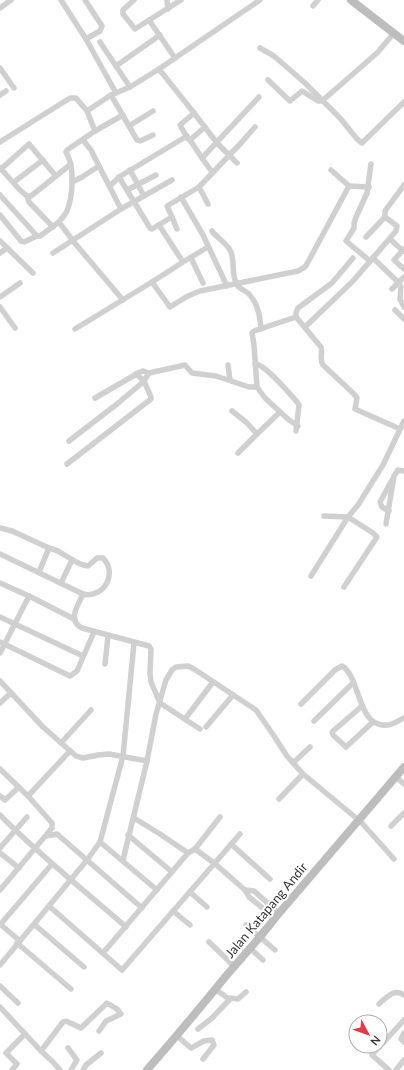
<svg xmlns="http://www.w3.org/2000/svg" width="404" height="1070" viewBox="0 0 404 1070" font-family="Lato,sans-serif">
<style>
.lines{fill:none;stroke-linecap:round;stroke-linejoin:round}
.street{stroke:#d0d0d0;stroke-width:5.5}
.secondary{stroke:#bdbdbd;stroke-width:8}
.labels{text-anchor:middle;stroke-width:4;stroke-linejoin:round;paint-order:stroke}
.street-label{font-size:13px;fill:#333;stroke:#fff}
</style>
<rect width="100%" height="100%" fill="#fff"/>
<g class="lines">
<g class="street">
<path d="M 61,0 L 86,39 L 116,93"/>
<path d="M 85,0 L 102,26 L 100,31 L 86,39"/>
<path d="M 134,0 L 123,10 L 123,14 L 135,29 L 181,0"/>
<path d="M 167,0 L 168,9"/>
<path d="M 313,6 L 318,0"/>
<path d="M 0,8 L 11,0"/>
<path d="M 149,20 L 175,58"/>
<path d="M 100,42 L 130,87"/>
<path d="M 260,48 L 274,56 L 305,83 L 340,118 L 357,139 L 362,143 L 404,102"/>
<path d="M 116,66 L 160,35"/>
<path d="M 0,68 L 14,88"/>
<path d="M 159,69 L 194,113 L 217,143 L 237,163"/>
<path d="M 268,80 L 290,101 L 302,91 L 318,101 L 322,101 L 377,53 L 394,33"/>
<path d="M 0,95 L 6,91"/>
<path d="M 111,95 L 137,140 L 140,141 L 153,135"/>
<path d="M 129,126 L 153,111"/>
<path d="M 205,127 L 190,140 L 202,158 L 259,97"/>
<path d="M 95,131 L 123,115"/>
<path d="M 188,139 L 180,125 L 194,113"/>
<path d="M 83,140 L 91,150 L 99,166"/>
<path d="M 0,142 L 70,98 L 76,98 L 87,111"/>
<path d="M 202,158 L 212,172"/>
<path d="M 0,168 L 20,190 L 27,196 L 31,196 L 71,164"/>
<path d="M 1,169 L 29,144 L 55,175"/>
<path d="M 130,170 L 144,196"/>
<path d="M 119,177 L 150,228 L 152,229 L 172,217 L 167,206 L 199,187 L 208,204"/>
<path d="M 14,182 L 43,160"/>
<path d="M 72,182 L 82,177 L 99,166 L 121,209"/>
<path d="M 110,186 L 119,177 L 187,136"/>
<path d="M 349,186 L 369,187"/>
<path d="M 199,187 L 241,143 L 255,127"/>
<path d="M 127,190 L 156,175"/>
<path d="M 0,195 L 37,236"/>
<path d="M 27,196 L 29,202 L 53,227"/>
<path d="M 181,197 L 203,235 L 227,286"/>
<path d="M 0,215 L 21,241 L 24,242 L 37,236 L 40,236 L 59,222"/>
<path d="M 172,217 L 177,229"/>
<path d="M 159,225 L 183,262 L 208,247"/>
<path d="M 212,231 C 218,239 227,243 231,252 C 235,262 231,276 237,285 C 240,289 246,291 249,294 C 258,304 260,316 261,329"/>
<path d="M 366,237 L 385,217 L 385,211 L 404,185"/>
<path d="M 390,239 L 403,251"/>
<path d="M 0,241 L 33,273"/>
<path d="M 404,249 L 394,260 L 404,269"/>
<path d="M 0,253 L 7,248"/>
<path d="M 53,253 L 121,209 L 172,180"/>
<path d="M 191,258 L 203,283"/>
<path d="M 373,258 L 398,282 L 401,287 L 400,299 L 404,307"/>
<path d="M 370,261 L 346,241 L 354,228 L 354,223 L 356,217 L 367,193 L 371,164"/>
<path d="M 152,282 L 183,262"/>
<path d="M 392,289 L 404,277"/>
<path d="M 0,297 L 20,283"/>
<path d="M 123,300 L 73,241 L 59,222 C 62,218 65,215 67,211 C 73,196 75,167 66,152 L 67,150 L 95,131 L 87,111 L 111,95 L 130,87 L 159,69 L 260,0"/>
<path d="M 0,307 L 15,328"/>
<path d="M 395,310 L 404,319"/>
<path d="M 296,317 L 296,313 L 298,308 L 332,283 L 353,258"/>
<path d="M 305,327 L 353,281 L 396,231 L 397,226 L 385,217"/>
<path d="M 75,329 L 152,282 L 170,307 L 186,297 L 200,291 L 298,271 L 305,267 L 308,262 L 349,186 L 331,170"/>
<path d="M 255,364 C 266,365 289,393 297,402 L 299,405 L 296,431"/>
<path d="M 228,365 L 230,380"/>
<path d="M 95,398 L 140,372 L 143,371 L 149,373"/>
<path d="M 232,411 L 246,422 L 257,434 L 280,412"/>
<path d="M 298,426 L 289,420 L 265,398 L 257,387 L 254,345 L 252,333 L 254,331 L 296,317 L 321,347 C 323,354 319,359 323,365 L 354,394 L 357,398 L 355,409 L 400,429"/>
<path d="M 69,441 L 117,404 L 143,382 L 149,373 L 185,365 L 192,373 L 216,376 L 249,387 L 257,387"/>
<path d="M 238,453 L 257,434"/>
<path d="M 67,464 L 151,399 L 151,397 L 144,381 L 136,374"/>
<path d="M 389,511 L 382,507 L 380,502 L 392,480"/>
<path d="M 324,516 L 348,517 L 373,533 L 377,537 L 344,587"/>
<path d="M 386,524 L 394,476 L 398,470 L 404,471"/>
<path d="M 0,528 L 12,531 L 49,548 C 64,551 73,564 88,566 L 97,558 L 103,558 C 118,573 104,599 83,594 C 78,605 67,620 82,628 L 149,646 L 151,649 L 150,673 L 151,682 L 160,703 L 200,729"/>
<path d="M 0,554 L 83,594"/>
<path d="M 39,572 L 49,548"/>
<path d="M 311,576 L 348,517 L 358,505 L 383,465 L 404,421"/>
<path d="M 0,583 L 29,596 L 74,619"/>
<path d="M 61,583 L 72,560"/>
<path d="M 0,617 L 83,656"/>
<path d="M 0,642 L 70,676 L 77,671 L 94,632"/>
<path d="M 0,653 L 29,596"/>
<path d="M 105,664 L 108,636"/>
<path d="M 0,681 L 43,727 L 76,756 L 83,758 L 98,755 L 109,754 L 147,761"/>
<path d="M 0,703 L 11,693"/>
<path d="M 301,704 L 335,670 L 342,666 C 361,677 357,728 387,725 C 393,725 399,720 404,718"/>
<path d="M 362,706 L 332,732 L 333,735 L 346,747 L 373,722"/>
<path d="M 185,719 L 213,682"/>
<path d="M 314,721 L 353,683"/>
<path d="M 206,727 L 233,695"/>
<path d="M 61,743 L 91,710"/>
<path d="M 293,763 L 310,747"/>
<path d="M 0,769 L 28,796 L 70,751"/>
<path d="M 396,777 L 404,784"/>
<path d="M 0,796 L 5,800 L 19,787"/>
<path d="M 279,799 L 303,774"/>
<path d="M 0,815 C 39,855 84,890 126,927"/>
<path d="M 134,818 L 160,834 L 188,853"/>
<path d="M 391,826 L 404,813"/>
<path d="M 128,835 L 172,872"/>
<path d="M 47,836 L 57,834 L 142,908"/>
<path d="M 100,842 L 157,890"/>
<path d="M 231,844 L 270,879"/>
<path d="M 0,848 L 27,817"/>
<path d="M 195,849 L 214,863 L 245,890 L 249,897 L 275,918"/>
<path d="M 0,853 L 19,868"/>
<path d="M 123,860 L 147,761 L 156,714 L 166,680 L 172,670 L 176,667 L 188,666 L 194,669 L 256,710 L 272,733 L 287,756 L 303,774 L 361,822 L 394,859"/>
<path d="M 0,890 L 52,828 L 52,823 L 28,796"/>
<path d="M 245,890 L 254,891 L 279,913"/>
<path d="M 190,892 L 207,907"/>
<path d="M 49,906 L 122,970 L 240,834"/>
<path d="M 173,911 L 190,925"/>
<path d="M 0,924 L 20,941"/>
<path d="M 0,925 L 52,864"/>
<path d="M 35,925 L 84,967"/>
<path d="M 246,925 L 275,950"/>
<path d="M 209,942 L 234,966"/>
<path d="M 17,943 L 71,989"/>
<path d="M 250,948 L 263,960"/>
<path d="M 103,953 L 188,853 L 195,849 L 220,817"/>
<path d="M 0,965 L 87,860 L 100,842 L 123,756 L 134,643"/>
<path d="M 0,986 L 18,1003"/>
<path d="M 215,989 L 229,999"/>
<path d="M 379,1004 C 387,997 394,988 404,995"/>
<path d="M 0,1007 L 41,1051"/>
<path d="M 198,1029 L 212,1018 L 231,998 L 238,999 L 246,992"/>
<path d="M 404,1033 L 401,1039 L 404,1042"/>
<path d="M 177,1036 L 191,1048 L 204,1041 L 212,1040 L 214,1045 L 203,1059"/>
<path d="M 68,1048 L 77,1060 L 71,1070"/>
<path d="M 12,1070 L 17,1064 L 6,1053 L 25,1034"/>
<path d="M 60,1070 L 53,1062 L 41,1051 L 63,1022 L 66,1021 L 81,1028 L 107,1003 L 117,1009 L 121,1014 L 106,1021 L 99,1031"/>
<path d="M 83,1070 L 86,1065 L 101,1053"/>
<path d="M 389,1070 L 372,1055 L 404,1020"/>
<path d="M 396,1070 L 404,1060"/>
</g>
<g class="secondary">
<path d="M 351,0 L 404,41"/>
<path d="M 147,1070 C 174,1039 200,1008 226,976 C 242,957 260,938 275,918 L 404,767"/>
</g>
</g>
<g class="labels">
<g class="street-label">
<text transform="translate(266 910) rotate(-50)" y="5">Jalan Katapang Andir</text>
</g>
</g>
<g transform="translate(368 1034) rotate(131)"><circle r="19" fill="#ffffff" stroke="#adadad"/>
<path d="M0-3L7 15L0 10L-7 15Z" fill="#e63946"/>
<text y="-6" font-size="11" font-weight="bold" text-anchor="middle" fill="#333333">N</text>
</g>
</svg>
